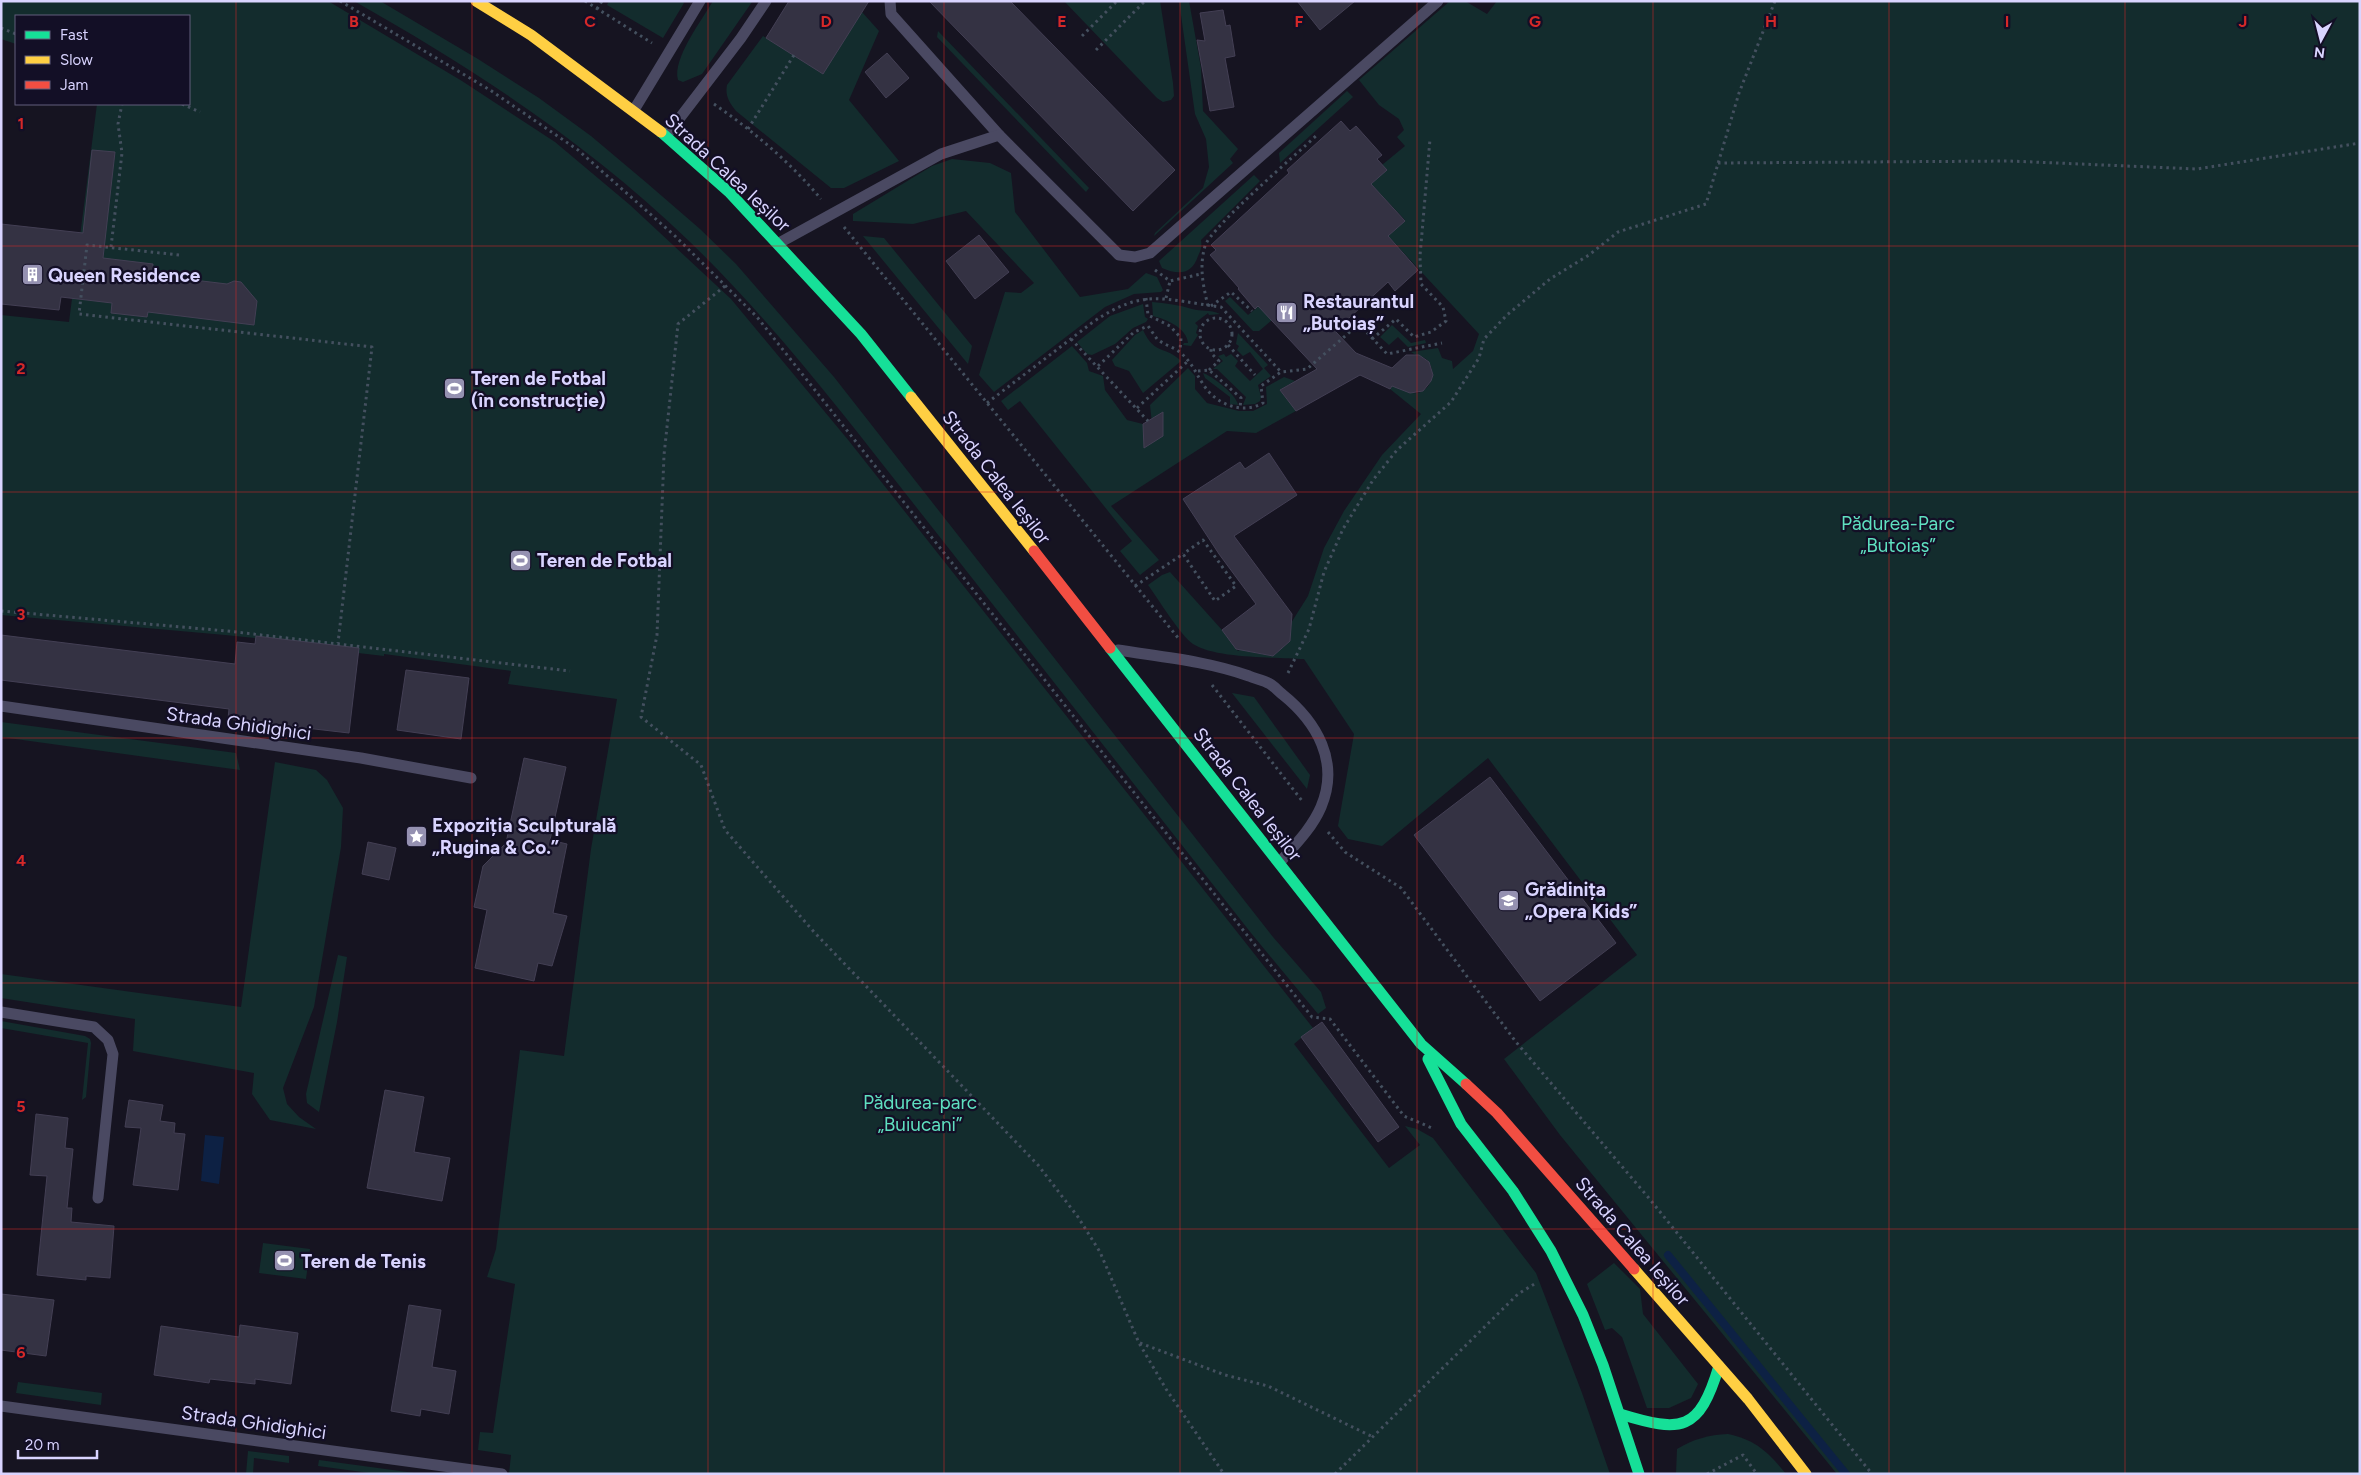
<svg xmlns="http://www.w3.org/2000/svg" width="2361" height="1475" viewBox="0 0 2361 1475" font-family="Figtree,sans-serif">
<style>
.green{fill:#132c2d}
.water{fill:#0d2144}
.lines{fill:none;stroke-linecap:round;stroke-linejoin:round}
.stream{stroke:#0d2144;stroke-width:8}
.building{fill:#343243;stroke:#433f54}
.path{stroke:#44505f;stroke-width:3;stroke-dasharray:2.5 4;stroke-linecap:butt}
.lane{stroke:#4a4962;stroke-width:11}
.fast{stroke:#16e098;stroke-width:11}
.slow{stroke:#ffcf43;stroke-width:11}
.jam{stroke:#f24e42;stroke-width:11}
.grid{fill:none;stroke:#d62828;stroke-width:1;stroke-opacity:0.55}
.labels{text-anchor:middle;stroke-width:4.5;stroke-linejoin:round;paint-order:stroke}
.street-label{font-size:19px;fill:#d9d4ff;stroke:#130f26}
.poi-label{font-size:19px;font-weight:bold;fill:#d9d4ff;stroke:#130f26;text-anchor:start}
.park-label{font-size:19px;fill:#5fe0c0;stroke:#130f26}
.grid-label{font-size:16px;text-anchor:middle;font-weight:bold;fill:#d62828;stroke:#130f26;stroke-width:4.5;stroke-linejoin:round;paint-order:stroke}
</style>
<rect width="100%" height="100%" fill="#161421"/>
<g class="green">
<path d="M 1,1 L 328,1 L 462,81 L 555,142 L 630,205 L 731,299 L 849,441 L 1313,1028 L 1294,1044 L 1389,1168 L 1420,1145 L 1405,1126 L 1417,1129 L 1433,1138 L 1536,1273 L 1582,1393 L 1610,1474 L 509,1474 L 511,1455 L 478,1450 L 480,1432 L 493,1433 L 515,1284 L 487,1277 L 496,1249 L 520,1050 L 564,1056 L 591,849 L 617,699 L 508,684 L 511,671 L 384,654 L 384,656 L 255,641 L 255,638 L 225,635 L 1,615 L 1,315 L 69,322 L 97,104 L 189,104 L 189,16 L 16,16 L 16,44 L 1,39 Z"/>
<path d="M 354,1 L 380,1 L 478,59 L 539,98 L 591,136 L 648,184 L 700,229 L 736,264 L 834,377 L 1273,937 L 1321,992 L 1326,1008 L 1318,1014 L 1251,933 C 1147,801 1043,668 939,536 C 859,435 782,331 689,241 C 589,144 474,69 354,1 Z"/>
<path d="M 609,1 L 682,1 L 684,3 L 663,38 L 607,5 Z"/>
<path d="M 713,1 L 752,2 L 702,74 L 683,82 L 678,80 C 672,59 702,20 713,1 Z"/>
<path d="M 1064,1 L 1160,1 L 1173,83 L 1174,96 L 1171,100 L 1163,102 L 1157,98 Z"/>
<path d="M 1179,1 L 1189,1 L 1201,68 L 1203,111 L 1238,149 L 1230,159 L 1233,163 L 1154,236 L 1155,233 L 1203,188 L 1209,167 L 1206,139 L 1195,114 Z"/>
<path d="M 1450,1 L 1465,1 L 1487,14 L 1497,1 L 2360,1 L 2360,1474 L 1837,1474 L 1560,1135 L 1504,1059 L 1637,955 L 1488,758 L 1382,846 L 1348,839 L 1338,826 L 1354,734 L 1304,659 C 1276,657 1216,659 1193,644 C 1180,635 1159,600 1148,585 L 1162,575 L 1170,572 L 1222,630 L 1238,651 L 1249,643 L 1256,653 L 1273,656 L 1290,641 L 1291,623 L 1308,596 L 1324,548 L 1344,511 L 1382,455 L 1421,414 L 1390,389 L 1395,382 C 1400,385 1406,392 1412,393 C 1429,395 1438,374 1428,361 C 1424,356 1416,356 1411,352 L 1438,348 L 1442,358 L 1452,361 L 1453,369 L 1473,351 L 1479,334 L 1388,236 L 1405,220 L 1371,184 L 1386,170 L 1382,165 L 1405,146 L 1397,137 L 1404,130 L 1399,119 L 1379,105 L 1359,80 Z"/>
<path d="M 862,12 L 879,31 L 849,100 L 899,161 L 844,188 L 831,188 L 736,111 C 729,102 725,96 727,85 L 763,36 L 823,73 Z"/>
<path d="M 938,31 L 1089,188 L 1086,192 L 937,37 Z"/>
<path d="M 1347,91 L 1353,97 L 1280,163 L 1279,153 Z"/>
<path d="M 952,159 L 990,163 L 1011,173 L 1015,212 L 1080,297 L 1128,289 L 1146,273 L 1157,277 L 1163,290 L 1161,292 L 1134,294 L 1105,307 L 994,392 L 979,375 L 1005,292 L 1021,293 L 1034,283 L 966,211 L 913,224 L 853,221 L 853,214 L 932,166 Z"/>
<path d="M 1254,175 L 1260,181 L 1201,240 C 1202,246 1201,250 1198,256 C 1192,275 1178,275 1162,268 L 1159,261 Z"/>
<path d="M 863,236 L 884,238 L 972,346 L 968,364 Z"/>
<path d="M 1230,297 L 1248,315 L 1259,306 L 1272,320 L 1259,331 L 1253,331 L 1225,301 Z"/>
<path d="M 1152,302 C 1166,303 1179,305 1192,309 C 1201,312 1210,309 1220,314 L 1209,315 L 1208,313 L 1195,323 L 1198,326 L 1196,333 L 1198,335 L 1191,346 L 1183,345 L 1184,343 L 1188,343 C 1187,328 1166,319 1153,316 Z"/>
<path d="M 1143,304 L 1145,317 L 1148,319 L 1146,322 L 1133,328 L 1115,344 L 1092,355 L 1087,354 L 1077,342 L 1110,316 Z"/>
<path d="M 1392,325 L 1411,343 L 1425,340 L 1426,343 L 1408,347 L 1398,337 L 1389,345 L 1380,337 Z"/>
<path d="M 1143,330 C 1155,356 1165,345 1181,361 L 1143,393 L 1129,371 L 1115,366 L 1112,360 L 1135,335 Z"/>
<path d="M 1238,333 L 1268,365 L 1264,368 L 1271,376 L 1258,385 L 1261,397 L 1260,401 L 1255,404 L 1243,405 L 1246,397 L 1217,369 L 1213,369 L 1223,361 L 1218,356 L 1224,354 L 1226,357 L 1231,354 L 1238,361 L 1235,366 L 1250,381 L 1263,369 L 1250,352 L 1243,356 L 1237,350 L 1239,346 L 1236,344 Z"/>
<path d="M 1072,346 L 1087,363 L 1089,371 L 1103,376 L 1105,390 L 1127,420 L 1143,424 L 1143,437 L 1154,442 L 1150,405 L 1188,368 L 1195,376 L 1195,389 L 1207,403 L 1239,411 L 1253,411 L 1267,404 L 1266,387 L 1284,377 L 1295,381 L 1280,390 L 1296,411 L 1256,433 L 1227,431 L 1111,506 L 1159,560 L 1140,575 L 1120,551 L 1132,541 L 1020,401 L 1008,410 L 1001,401 Z"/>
<path d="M 1203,373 C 1212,376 1237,395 1238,405 L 1230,404 L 1230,397 L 1205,378 Z"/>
<path d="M 1232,693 L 1254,697 L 1310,775 L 1307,789 Z"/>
<path d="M 1,722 L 236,753 L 240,770 L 1,737 Z"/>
<path d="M 275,762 L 316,770 L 327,780 L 343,808 L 341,847 L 314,1007 L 283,1088 L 287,1104 L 299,1117 L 316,1129 L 270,1120 L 252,1094 L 254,1073 L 133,1051 L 135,1019 L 1,998 L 1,974 L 241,1007 Z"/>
<path d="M 338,955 L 347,957 L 337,1022 L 319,1112 L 307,1103 L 306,1094 Z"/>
<path d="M 1,1021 L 85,1036 L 90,1039 L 91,1043 L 86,1097 L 82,1100 L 88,1043 L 1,1028 Z"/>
<path d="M 263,1243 L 310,1249 L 306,1279 L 259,1273 Z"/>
<path d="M 1614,1263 L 1640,1289 L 1643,1314 L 1698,1384 L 1691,1398 L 1669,1408 L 1647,1408 L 1622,1337 L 1612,1328 L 1605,1330 L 1587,1284 Z"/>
<path d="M 18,1382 L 102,1393 L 101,1405 L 16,1393 Z"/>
<path d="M 1728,1434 C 1756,1440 1768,1452 1786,1474 L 1676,1474 L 1677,1449 C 1694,1439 1708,1435 1728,1434 Z"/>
<path d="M 248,1451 L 289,1456 L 289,1463 L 254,1458 L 253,1474 L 246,1474 Z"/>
<path d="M 319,1460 L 422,1474 L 377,1474 L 318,1466 Z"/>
</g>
<path class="water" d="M 205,1135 L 224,1137 L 219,1184 L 201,1181 Z"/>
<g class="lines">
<path class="stream" d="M 1668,1255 L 1846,1474"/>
</g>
<g class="building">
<path d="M 789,1 L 869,1 L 823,74 L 766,38 Z"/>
<path d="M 929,1 L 1010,1 L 1175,170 L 1133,211 Z"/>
<path d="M 1297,1 L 1355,1 L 1320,30 Z"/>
<path d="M 1223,10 L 1226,26 L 1230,25 L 1235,56 L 1225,58 L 1234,107 L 1210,111 L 1197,40 L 1205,41 L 1200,13 Z"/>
<path d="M 887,53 L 909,78 L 886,98 L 865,72 Z"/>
<path d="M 1341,121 L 1350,131 L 1356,126 L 1382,155 L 1377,159 L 1387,170 L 1371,184 L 1405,221 L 1388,236 L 1418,270 L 1395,291 L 1388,282 L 1335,331 L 1356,353 L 1392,368 L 1406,355 L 1419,355 L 1429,362 L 1433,375 L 1431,381 L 1423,391 L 1410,393 L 1392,386 L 1390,389 L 1360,375 L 1296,411 L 1280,390 L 1317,369 L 1258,306 L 1255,309 L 1238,289 L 1239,288 L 1210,255 L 1216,250 L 1211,245 L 1289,173 L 1287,170 Z"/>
<path d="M 92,150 L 115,152 L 103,258 L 153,264 L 152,272 L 177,275 L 177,278 L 227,284 L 234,281 L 241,282 L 257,301 L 254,325 L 148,312 L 147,317 L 111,313 L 112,303 L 61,297 L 59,310 L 1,304 L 1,224 L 83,233 Z"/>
<path d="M 979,235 L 1009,272 L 975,299 L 946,261 Z"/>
<path d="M 1163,412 L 1163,436 L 1144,448 L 1143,424 Z"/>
<path d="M 1269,453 L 1297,495 L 1234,536 L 1292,614 L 1290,641 L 1273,656 L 1236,649 L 1222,630 L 1256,604 L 1219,554 L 1183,499 L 1240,462 L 1245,469 Z"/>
<path d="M 1,635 L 235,664 L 237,642 L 255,644 L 256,636 L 359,648 L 349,733 L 228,719 L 229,709 L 1,680 Z"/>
<path d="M 406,670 L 469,678 L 461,739 L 397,730 Z"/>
<path d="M 524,758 L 566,767 L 550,840 L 567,844 L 553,913 L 567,916 L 552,966 L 538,963 L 534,981 L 475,968 L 487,910 L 474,907 L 483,866 L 506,843 Z"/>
<path d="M 1490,777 L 1616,943 L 1540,1001 L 1414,835 Z"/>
<path d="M 368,842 L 396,848 L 389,880 L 362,874 Z"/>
<path d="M 1322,1022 L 1399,1127 L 1378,1142 L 1301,1037 Z"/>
<path d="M 385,1090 L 424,1097 L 414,1152 L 450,1158 L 442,1201 L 367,1188 Z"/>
<path d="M 129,1100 L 163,1105 L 160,1121 L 175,1123 L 174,1133 L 185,1134 L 178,1190 L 133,1185 L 141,1128 L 125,1127 Z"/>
<path d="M 36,1114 L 68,1118 L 65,1148 L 73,1149 L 67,1208 L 72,1208 L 71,1222 L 114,1226 L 110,1278 L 86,1276 L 86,1280 L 37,1275 L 47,1176 L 30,1175 Z"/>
<path d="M 1,1294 L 54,1300 L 46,1356 L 1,1350 Z"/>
<path d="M 409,1305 L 441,1310 L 432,1367 L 456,1371 L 449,1414 L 421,1409 L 420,1416 L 391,1411 Z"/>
<path d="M 240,1325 L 298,1333 L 291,1384 L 255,1379 L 255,1384 L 210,1379 L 209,1383 L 154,1375 L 161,1326 L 239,1337 Z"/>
</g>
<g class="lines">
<g class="path">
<path d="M 340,1 L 490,90 L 578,150 L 675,236 L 757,317 L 1312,1017 L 1330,1019 L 1404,1116 L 1432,1128"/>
<path d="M 585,1 L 652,43"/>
<path d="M 597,9 L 602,1"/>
<path d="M 1,28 L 16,34"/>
<path d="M 1082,36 L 1117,1"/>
<path d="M 1096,50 L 1145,1"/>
<path d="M 182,104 L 200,112"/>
<path d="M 714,104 C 753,131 790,162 821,199"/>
<path d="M 748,129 L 794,55"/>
<path d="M 1718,163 L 2010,161 L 2197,169 L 2360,143"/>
<path d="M 844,227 L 1179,639"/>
<path d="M 111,247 L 122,153 L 118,124 L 122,104"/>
<path d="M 179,255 L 87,245 L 79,314 L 372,347 L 338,643"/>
<path d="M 1155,270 L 1170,281 L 1201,274"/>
<path d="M 725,286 L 678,324 L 664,455 L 657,635 L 641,717 L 701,765 L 725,830 L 814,932 L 1038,1165 L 1078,1217 L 1100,1252 L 1139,1343 L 1166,1389 L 1224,1474"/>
<path d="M 1146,298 L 1148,315 L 1170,326 L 1181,338 L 1180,351"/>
<path d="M 1166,298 L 1170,281"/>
<path d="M 1208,306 C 1203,285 1199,267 1205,246 C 1211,227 1298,153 1317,135"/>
<path d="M 1211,306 L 1231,292 L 1252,311"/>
<circle cx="1216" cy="334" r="16"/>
<path d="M 1071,339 L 1148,421"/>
<path d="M 1372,339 L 1396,319 L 1414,337 L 1431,332 L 1446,321 L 1443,307 L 1421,284 L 1420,256 L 1430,139"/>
<path d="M 1228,345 L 1255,375"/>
<path d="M 1098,366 L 1134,332 L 1148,326 C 1151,330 1154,335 1157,339 C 1164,345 1174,347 1181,353 C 1193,364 1195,372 1203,384 C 1215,404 1242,415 1263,403 L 1261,386 L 1281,372 L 1307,369 L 1359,324 L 1387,354 L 1442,343"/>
<path d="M 1209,370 L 1219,361 L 1211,353 L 1211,349"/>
<path d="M 1198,371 L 1209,370 L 1241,398 L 1240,408"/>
<path d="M 987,403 L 1093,322 C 1145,287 1164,300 1221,307 L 1281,372"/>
<path d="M 1137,408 L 1188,361"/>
<path d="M 1135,586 L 1183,554 L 1215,601 L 1236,586 L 1203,540 L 1183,554"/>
<path d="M 1,611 L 227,631 L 570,671"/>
<path d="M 1288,673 L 1309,629 L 1324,572 L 1343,529 L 1373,480 L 1397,450 L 1451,402 L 1479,358 L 1484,339 L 1507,315 L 1550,279 L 1589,255 L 1618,232 L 1706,204 L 1739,93 L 1775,1"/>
<path d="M 1212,685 L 1303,802"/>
<path d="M 1328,832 L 1345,852 L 1401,888 L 1516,1042 L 1648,1197 L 1872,1474"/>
<path d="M 1140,1343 L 1225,1375 L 1268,1386 L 1373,1437"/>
<path d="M 1335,1474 L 1518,1294 L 1536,1283"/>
<path d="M 1707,1474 L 1743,1455 L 1757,1474"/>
</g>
<g class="lane">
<path d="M 890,1 L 891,14 L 999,135"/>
<path d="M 634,110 L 700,1"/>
<path d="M 666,136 L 741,38 L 766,1"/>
<path d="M 779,243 L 941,154 L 999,135 L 1119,255 L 1135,257 L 1150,253 L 1438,1"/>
<path d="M 1118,650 C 1162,657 1207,661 1249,676 C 1256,679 1264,680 1270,684 C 1274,686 1278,691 1282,694 C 1317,722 1340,762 1321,807 C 1312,828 1295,845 1280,862"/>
<path d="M 1,706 L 361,758 L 471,778"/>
<path d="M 1,1012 L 94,1027 L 108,1040 L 113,1054 L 98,1198"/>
<path d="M 1,1406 L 502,1474"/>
</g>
<g class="fast">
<path d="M 661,132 L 730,193 L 861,334 L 911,397"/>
<path d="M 1110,648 L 1421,1044 L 1466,1084"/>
<path d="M 1428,1059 L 1461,1124 L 1513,1191 L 1551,1251 L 1583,1315 L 1603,1365 L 1639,1474"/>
<path d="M 1620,1414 C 1682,1433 1699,1432 1719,1366"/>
</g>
<g class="slow">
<path d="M 476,1 L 531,35 L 661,132"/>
<path d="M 911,397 L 1034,551"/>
<path d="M 1634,1269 L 1748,1399 L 1806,1474"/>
</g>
<g class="jam">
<path d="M 1034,551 L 1110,648"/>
<path d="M 1466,1084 L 1497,1113 L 1634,1269"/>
</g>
</g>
<path class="grid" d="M 236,1 L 236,1474M 472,1 L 472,1474M 708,1 L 708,1474M 944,1 L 944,1474M 1180,1 L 1180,1474M 1417,1 L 1417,1474M 1653,1 L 1653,1474M 1889,1 L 1889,1474M 2125,1 L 2125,1474M 1,246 L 2360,246M 1,492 L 2360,492M 1,738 L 2360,738M 1,983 L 2360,983M 1,1229 L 2360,1229"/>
<defs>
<symbol id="building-square" viewBox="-11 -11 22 22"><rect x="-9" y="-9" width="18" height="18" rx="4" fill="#9591b1" stroke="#130f26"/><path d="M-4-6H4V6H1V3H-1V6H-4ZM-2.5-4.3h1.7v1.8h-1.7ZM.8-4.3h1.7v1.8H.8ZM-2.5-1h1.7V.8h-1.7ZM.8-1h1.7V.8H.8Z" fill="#fff"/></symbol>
<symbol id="restaurant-square" viewBox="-11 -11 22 22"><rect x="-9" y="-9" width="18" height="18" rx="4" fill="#9591b1" stroke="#130f26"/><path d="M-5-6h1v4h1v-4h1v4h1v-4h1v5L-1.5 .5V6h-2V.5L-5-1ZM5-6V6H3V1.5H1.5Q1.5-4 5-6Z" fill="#fff"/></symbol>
<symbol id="stadium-square" viewBox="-11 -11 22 22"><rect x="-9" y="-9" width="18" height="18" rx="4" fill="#9591b1" stroke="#130f26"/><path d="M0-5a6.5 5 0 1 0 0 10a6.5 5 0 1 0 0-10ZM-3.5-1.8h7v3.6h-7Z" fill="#fff"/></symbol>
<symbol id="sight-square" viewBox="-11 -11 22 22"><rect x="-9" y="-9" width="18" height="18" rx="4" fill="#9591b1" stroke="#130f26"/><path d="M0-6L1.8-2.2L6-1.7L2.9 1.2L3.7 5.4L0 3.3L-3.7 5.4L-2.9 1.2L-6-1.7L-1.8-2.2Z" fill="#fff"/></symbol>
<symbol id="school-square" viewBox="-11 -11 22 22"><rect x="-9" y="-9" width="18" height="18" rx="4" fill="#9591b1" stroke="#130f26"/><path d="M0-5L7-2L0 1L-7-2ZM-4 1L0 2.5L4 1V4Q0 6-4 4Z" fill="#fff"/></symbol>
</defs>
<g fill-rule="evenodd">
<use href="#building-square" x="20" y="262" width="25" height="25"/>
<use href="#restaurant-square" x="1274" y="300" width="25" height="25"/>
<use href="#stadium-square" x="442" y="376" width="25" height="25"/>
<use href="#stadium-square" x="508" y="548" width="25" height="25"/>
<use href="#sight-square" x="404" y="824" width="25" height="25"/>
<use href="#school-square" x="1496" y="888" width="25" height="25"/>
<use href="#stadium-square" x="272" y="1248" width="25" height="25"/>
</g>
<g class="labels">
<g class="street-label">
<text transform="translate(728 172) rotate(43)" y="7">Strada Calea Ieșilor</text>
<text transform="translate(997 477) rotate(52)" y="7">Strada Calea Ieșilor</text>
<text transform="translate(239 723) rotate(8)" y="7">Strada Ghidighici</text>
<text transform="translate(1248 794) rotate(52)" y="7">Strada Calea Ieșilor</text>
<text transform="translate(1633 1241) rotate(49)" y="7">Strada Calea Ieșilor</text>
<text transform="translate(254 1422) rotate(8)" y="7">Strada Ghidighici</text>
</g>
<g class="poi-label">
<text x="48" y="282">Queen Residence</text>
<text x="1303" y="308">Restaurantul<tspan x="1303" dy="22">„Butoiaș”</tspan></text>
<text x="471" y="385">Teren de Fotbal<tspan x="471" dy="22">(în construcție)</tspan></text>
<text x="537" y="567">Teren de Fotbal</text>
<text x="432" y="832">Expoziția Sculpturală<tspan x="432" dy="22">„Rugina &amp; Co.”</tspan></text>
<text x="1525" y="896">Grădinița<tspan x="1525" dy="22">„Opera Kids”</tspan></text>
<text x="301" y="1268">Teren de Tenis</text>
</g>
<g class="park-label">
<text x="1898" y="530">Pădurea-Parc<tspan x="1898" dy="22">„Butoiaș”</tspan></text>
<text x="920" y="1109">Pădurea-parc<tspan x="920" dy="22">„Buiucani”</tspan></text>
</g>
</g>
<g class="grid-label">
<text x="354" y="27">B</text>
<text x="590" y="27">C</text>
<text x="826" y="27">D</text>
<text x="1062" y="27">E</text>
<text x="1299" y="27">F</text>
<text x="1535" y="27">G</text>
<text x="1771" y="27">H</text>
<text x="2007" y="27">I</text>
<text x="2243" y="27">J</text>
<text x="21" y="129">1</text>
<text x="21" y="374">2</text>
<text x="21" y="620">3</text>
<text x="21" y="866">4</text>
<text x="21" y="1112">5</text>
<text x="21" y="1358">6</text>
</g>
<rect width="2361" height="1475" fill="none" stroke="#d9d4ff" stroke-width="5"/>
<rect x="15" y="15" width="175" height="90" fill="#130f26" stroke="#625e7d"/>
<rect x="25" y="31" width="25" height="8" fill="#16e098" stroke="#625e7d"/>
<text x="60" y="40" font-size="15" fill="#d9d4ff">Fast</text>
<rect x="25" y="56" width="25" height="8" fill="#ffcf43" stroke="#625e7d"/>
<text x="60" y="65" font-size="15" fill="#d9d4ff">Slow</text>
<rect x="25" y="81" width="25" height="8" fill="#f24e42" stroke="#625e7d"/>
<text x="60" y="90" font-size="15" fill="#d9d4ff">Jam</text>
<g transform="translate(2321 40) rotate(187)" stroke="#130f26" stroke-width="4" paint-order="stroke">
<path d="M0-4L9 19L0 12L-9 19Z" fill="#d9d4ff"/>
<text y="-8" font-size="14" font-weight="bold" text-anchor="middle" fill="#d9d4ff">N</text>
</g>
<path d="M18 1450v8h79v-8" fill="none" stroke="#d9d4ff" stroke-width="2.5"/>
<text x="25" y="1450" font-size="15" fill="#d9d4ff" stroke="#130f26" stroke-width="4" paint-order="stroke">20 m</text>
</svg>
